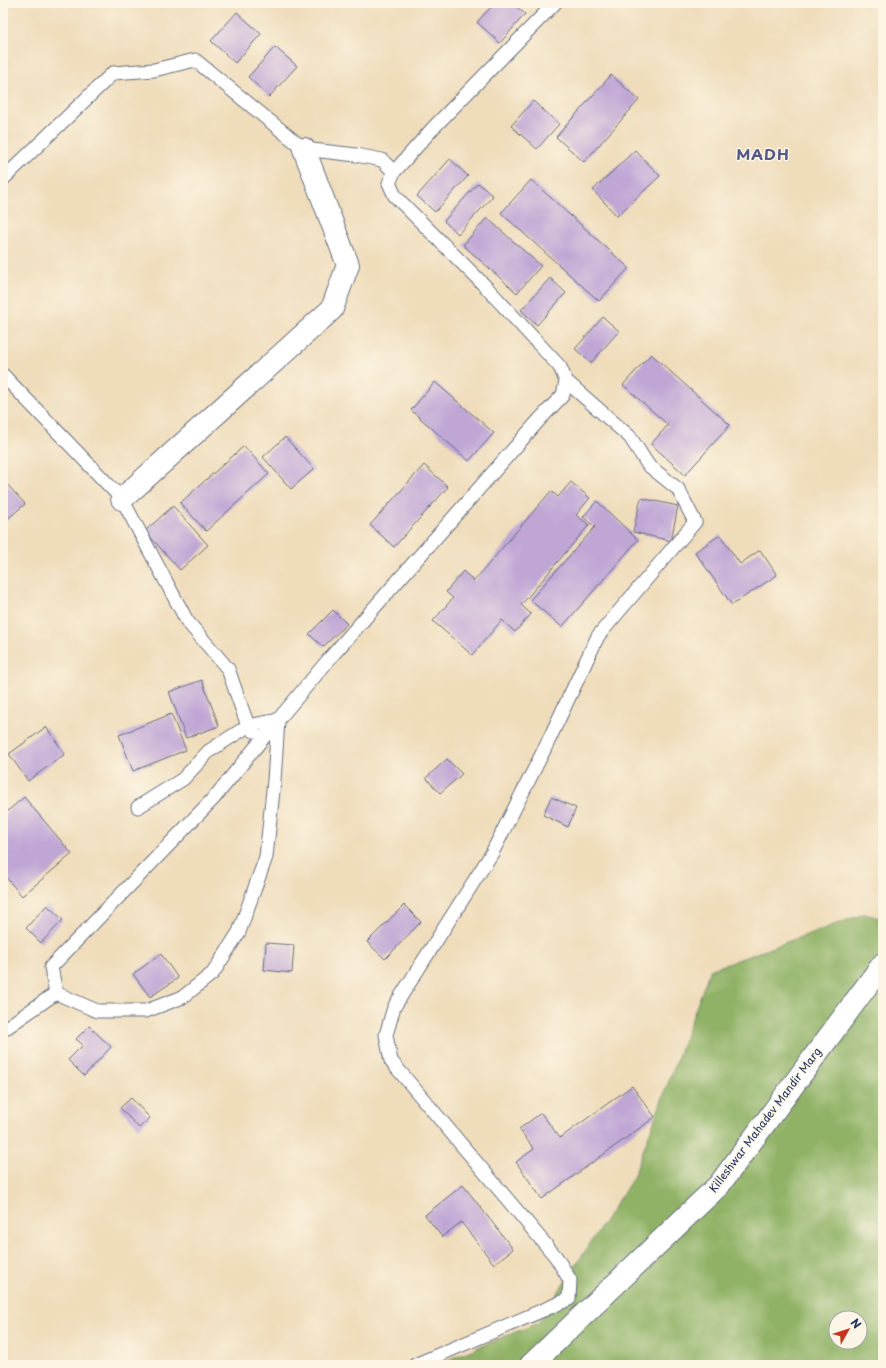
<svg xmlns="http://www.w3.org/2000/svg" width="886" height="1368" viewBox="0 0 886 1368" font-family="'Playpen Sans',sans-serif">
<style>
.forest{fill:#90b266;stroke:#567062;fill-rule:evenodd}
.building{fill:#bfa6d5}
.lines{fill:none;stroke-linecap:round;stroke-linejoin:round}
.lane-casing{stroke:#656c7e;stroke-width:15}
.street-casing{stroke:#656c7e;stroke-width:24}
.lane{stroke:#fff;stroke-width:13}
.street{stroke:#fff;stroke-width:22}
.labels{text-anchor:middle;stroke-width:3;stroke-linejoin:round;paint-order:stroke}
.street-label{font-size:11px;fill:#1b2f5e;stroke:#fcf5e5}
.district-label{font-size:15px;font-weight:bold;letter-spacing:1px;fill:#545988;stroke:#fcf5e5}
</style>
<rect width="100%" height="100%" fill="#fcf5e5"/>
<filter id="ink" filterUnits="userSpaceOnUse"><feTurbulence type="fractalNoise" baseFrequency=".025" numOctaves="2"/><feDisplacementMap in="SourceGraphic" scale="8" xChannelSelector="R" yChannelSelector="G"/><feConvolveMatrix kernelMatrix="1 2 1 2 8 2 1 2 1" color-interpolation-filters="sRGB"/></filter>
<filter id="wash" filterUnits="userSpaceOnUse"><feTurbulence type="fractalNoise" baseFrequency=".012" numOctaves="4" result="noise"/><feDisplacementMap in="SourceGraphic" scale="16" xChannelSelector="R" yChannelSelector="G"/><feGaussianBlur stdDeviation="0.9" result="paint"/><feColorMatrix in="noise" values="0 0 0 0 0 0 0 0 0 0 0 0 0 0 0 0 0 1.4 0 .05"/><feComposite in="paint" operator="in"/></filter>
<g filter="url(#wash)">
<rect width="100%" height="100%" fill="#efdcba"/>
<path class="forest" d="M 864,914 L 883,919 L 883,1365 L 435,1365 L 538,1323 L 633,1178 L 710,970 ZM 836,1318 L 860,1318 L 860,1342 L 836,1342 Z"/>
<g id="blocks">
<g class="building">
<path d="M 495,3 L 512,3 L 525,14 L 500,43 L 477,22 Z"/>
<path d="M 237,12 L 261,34 L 235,63 L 211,41 Z"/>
<path d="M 275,47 L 297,66 L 269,97 L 248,77 Z"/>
<path d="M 611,75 L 639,100 L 584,162 L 556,137 Z"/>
<path d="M 533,101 L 559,124 L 537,149 L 511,126 Z"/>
<path d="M 635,150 L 660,176 L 617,216 L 593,190 Z"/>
<path d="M 450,159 L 468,176 L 435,212 L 417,196 Z"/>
<path d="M 531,180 L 629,268 L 599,301 L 501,213 Z"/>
<path d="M 478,183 L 493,196 L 458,234 L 444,221 Z"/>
<path d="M 487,218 L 541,266 L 517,293 L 463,245 Z"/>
<path d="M 550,278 L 566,293 L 537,325 L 521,310 Z"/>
<path d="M 603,317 L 619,331 L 591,363 L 575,349 Z"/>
<path d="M 651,354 L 730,425 L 685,475 L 651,444 L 668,425 L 623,385 Z"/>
<path d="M 435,382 L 494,433 L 469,461 L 411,410 Z"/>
<path d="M 285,437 L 314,469 L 291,489 L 263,457 Z"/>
<path d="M 244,446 L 269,474 L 206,531 L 180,503 Z"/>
<path d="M 424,465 L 448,487 L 394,547 L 370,525 Z"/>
<path d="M 3,480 L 25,504 L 3,523 Z"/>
<path d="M 571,482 L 590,498 L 576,515 L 589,525 L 521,605 L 531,614 L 515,632 L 502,620 L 472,655 L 433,621 L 453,598 L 446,592 L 463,571 L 474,581 L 551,491 L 558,497 Z"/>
<path d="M 641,498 L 678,506 L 671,541 L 633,532 Z"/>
<path d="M 597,501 L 638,540 L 562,627 L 530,600 L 595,527 L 583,517 Z"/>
<path d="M 173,506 L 208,545 L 180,570 L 145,531 Z"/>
<path d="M 720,535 L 740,564 L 760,550 L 777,575 L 732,605 L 695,552 Z"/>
<path d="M 333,610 L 347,624 L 323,647 L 309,634 Z"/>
<path d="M 202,680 L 219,726 L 186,738 L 169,692 Z"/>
<path d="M 171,714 L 186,750 L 133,771 L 119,735 Z"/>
<path d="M 46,727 L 65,754 L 28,781 L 9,754 Z"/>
<path d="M 447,759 L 462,774 L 440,793 L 426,778 Z"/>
<path d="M 24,797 L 72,854 L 22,896 L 3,874 L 3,815 Z"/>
<path d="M 551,797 L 576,808 L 568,827 L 543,815 Z"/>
<path d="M 47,905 L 63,920 L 41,943 L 26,928 Z"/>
<path d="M 404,905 L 421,922 L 385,959 L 367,942 Z"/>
<path d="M 266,943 L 294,945 L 292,973 L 264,970 Z"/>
<path d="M 161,954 L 178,978 L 150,997 L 133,974 Z"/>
<path d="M 89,1026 L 111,1047 L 84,1076 L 68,1060 L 83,1045 L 76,1039 Z"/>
<path d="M 632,1086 L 655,1117 L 542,1199 L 516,1162 L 534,1149 L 519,1129 L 541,1113 L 560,1138 Z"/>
<path d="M 131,1098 L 150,1118 L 139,1128 L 120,1108 Z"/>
<path d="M 463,1185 L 513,1249 L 494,1264 L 461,1222 L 442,1237 L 425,1215 Z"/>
</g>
</g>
</g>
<g filter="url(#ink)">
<use href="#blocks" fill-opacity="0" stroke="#656c7e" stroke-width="1"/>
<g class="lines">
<defs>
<g id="lane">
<path d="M 3,179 L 113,73 L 154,70 L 195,60 L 304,149 L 356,155 L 382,160 L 394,172"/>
<path d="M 3,375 L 122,499 L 187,621 L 228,669 L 248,726 L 254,731"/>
<path d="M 278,720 L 274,781 L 266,857 L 239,932 L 213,973 L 183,997 L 146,1011 L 97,1011 L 56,993 L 51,967 L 214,798 Z"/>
<path d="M 138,807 L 183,779 L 209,751 L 248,726 L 278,720 L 330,658 L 540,419 L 563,395 L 566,381"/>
<path d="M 3,1030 L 56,993"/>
<path d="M 415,1365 L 569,1299 L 570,1280 L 556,1257 L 391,1061 L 386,1035 L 394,1007 L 492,853 L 545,748 L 598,636 L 695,522 L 678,489 L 648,465 L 630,437 L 566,381 L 560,367 L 486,287 L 395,196 L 389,183 L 394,172 L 434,127 L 555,3"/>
</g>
<g id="street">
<path d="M 122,499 L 332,309 L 348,265 L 304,149"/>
<path d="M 531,1365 L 719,1185 L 883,964"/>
</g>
</defs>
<use href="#lane" class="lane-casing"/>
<use href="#street" class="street-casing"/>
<use href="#lane" class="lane"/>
<use href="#street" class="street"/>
</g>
</g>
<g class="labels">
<g class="street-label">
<text transform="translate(765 1120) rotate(-53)" y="4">Killeshwar Mahadev Mandir Marg</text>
</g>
<g class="district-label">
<text x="763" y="160">MADH</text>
</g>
</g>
<rect width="886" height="1368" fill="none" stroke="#fcf5e5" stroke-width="16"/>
<g transform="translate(848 1330) rotate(51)"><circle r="19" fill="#fcf5e5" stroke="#a2a6af"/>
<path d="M0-3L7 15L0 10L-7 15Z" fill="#c8321e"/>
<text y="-6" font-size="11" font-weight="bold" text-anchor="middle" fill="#1b2f5e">N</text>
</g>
</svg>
